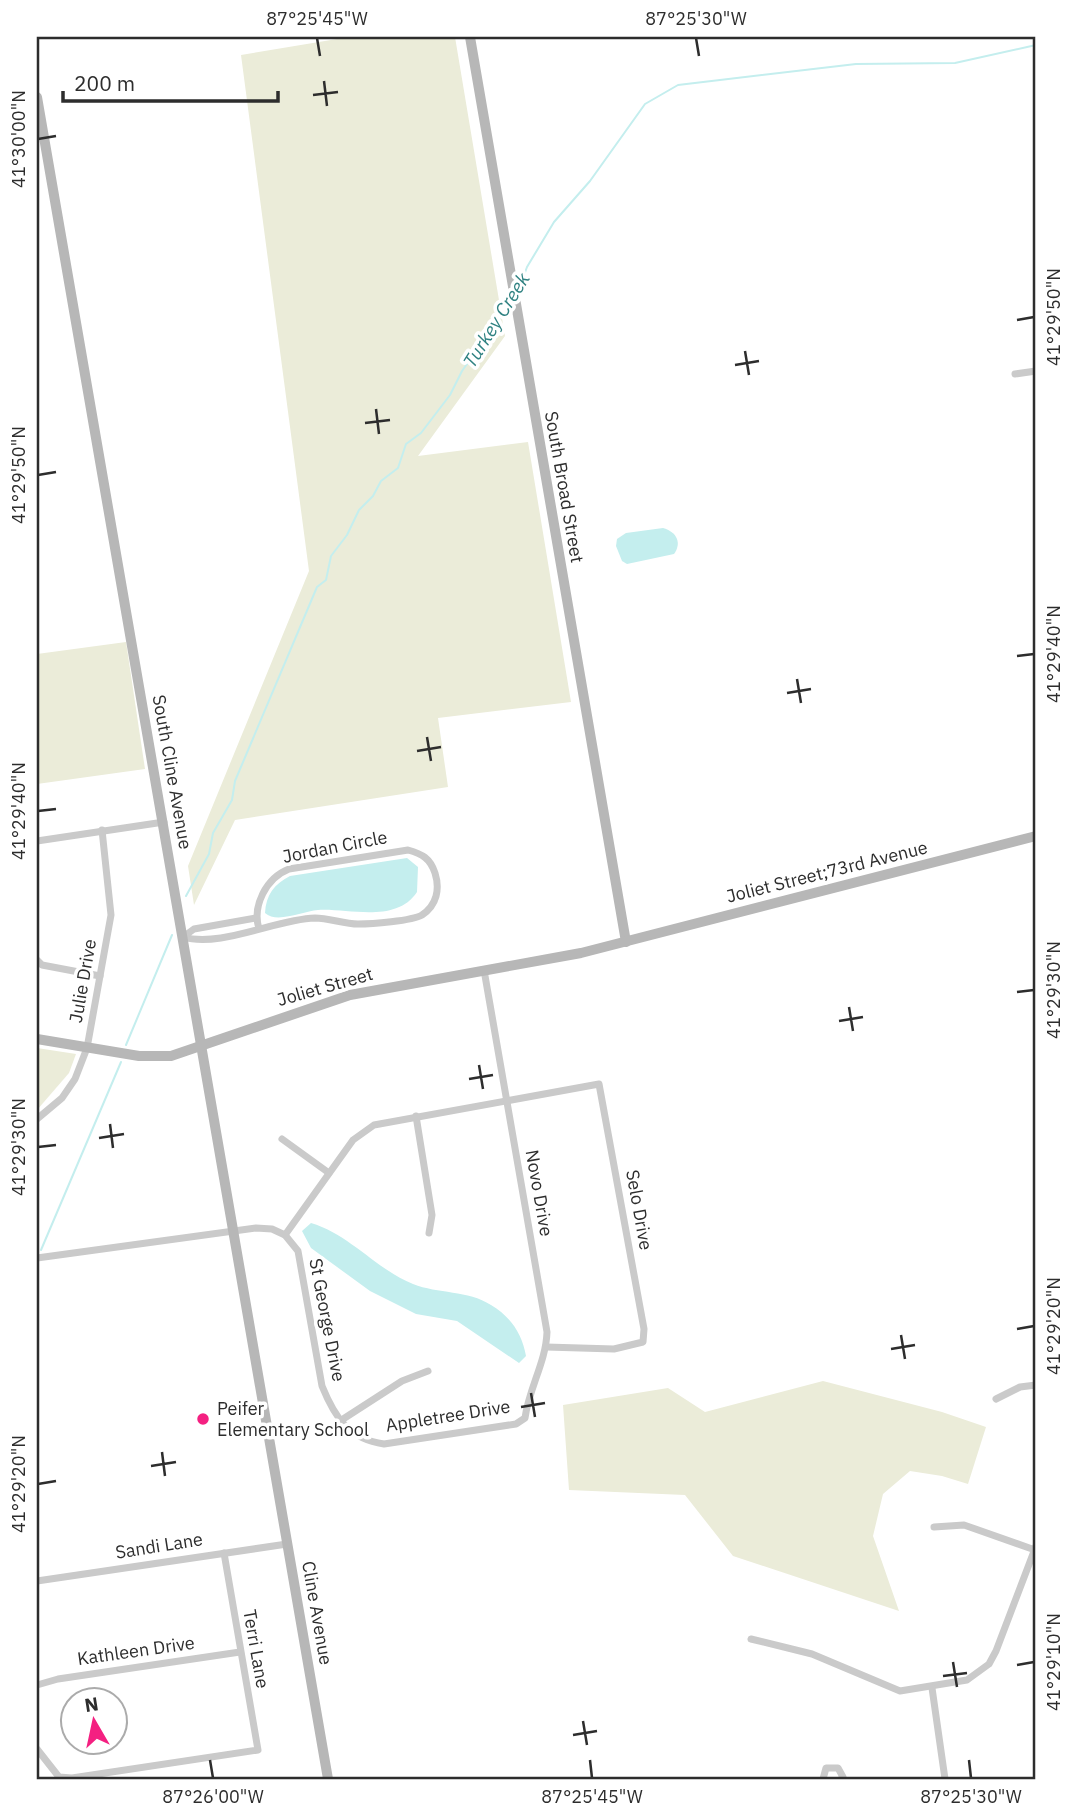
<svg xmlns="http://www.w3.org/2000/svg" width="1073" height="1816" viewBox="0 0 1073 1816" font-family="'IBM Plex Sans',sans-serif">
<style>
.green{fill:#ebecd9}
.water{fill:#c4eeee}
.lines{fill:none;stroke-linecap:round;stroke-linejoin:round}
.stream{stroke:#c4eeee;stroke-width:2}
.street{stroke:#cacaca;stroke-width:7}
.secondary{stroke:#b7b7b7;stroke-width:10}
.ticks{fill:none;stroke:#2d2d2d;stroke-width:2.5}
.poi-dot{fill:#f42081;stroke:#fff;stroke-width:2.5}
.labels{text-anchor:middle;stroke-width:7;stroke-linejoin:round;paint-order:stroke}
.street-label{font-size:18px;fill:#2d2d2d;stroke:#fff}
.poi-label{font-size:18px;fill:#2d2d2d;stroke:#fff;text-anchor:start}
.water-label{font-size:19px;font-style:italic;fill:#308282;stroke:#fff}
.neatline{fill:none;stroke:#2d2d2d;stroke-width:2.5}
.ticks-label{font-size:18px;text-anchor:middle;fill:#2d2d2d}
</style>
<rect width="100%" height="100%" fill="#fff"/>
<g class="green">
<path d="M 349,37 L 455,37 L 505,336 L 418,456 L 528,442 L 571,702 L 438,718 L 448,787 L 235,820 L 194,905 L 188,866 L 309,571 L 241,55 Z"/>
<path d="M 126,642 L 145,769 L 37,784 L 37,654 Z"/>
<path d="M 37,1048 L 76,1054 L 69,1073 L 37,1110 Z"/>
<path d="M 823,1381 L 942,1412 L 986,1427 L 968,1484 L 942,1476 L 910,1471 L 883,1494 L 873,1536 L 899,1611 L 733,1556 L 685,1495 L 569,1490 L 563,1405 L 668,1388 L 705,1412 Z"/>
</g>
<g class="water">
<path d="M 663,528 C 677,532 682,543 674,554 L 627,564 L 622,561 L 616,546 L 617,539 L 626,533 Z"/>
<path d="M 407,858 L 418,867 L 417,892 C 396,924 348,908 318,910 C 303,911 277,924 265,913 C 266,895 274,884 290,876 Z"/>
<path d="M 311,1223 C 349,1234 376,1269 413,1284 C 438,1294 468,1290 491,1305 C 511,1317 522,1334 526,1356 L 519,1363 L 457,1321 L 416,1314 L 370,1291 L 311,1248 L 302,1231 Z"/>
</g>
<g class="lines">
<g class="stream">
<path d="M 518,292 L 527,267 L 554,222 L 590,181 L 645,104 L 678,85 L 856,64 L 955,63 L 1036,45"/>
<path d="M 186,896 L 209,854 L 213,833 L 232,800 L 235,781 L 317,587 L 326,580 L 331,556 L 347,535 L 359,510 L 373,496 L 381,481 L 398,468 L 406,444 L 421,433 L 450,395 L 462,371 L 511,302"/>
<path d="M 126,1045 L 172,935"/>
<path d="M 41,1250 L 121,1062"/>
</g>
<g class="street">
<path d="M 1015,374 L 1036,371"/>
<path d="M 37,841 L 164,822"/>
<path d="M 183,937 C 221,948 276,919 315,918 C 329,918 344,924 358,924 C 371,924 412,921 422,915 C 437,905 440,889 435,873 C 430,858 422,854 408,850 L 289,869 C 266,878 252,906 259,929"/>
<path d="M 183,937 L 194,929 L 256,918"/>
<path d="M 37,960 L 42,965 L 100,976"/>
<path d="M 416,1116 L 432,1215 L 429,1233"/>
<path d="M 37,1119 L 62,1098 L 75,1079 L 87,1048 L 111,915 L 102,830"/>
<path d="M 282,1139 L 329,1173"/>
<path d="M 285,1235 L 353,1140 L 374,1125 L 599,1084 L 644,1329 L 643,1342 L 614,1349 L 546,1347"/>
<path d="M 37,1258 L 256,1228 L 272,1229 L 285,1235 L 298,1251 L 322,1386 C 335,1418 349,1439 384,1444 L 516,1424 L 525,1418 C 529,1388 546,1362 547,1332 L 484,970"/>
<path d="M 996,1399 L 1020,1387 L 1036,1385"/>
<path d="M 340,1421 L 402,1381 L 428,1371"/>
<path d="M 934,1527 L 964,1525 L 1035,1550"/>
<path d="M 37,1581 L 287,1544"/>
<path d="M 751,1639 L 812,1654 L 900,1691 L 967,1680 L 989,1664 L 996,1651 L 1036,1546"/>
<path d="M 37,1685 L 58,1679 L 240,1652"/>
<path d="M 932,1688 L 945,1779"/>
<path d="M 37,1749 L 59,1777 L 72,1778 L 258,1750 L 224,1553"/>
<path d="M 823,1779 L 826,1768 L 838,1768 L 843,1777 L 841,1779"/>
</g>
<g class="secondary">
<path d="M 470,37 L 626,942"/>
<path d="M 37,97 L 328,1779"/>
<path d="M 37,1039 L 139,1056 L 171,1056 L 350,995 L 581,953 L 1036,836"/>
</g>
</g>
<path class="ticks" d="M 317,38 L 320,56M 696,38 L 699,56M 324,81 L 327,106M 313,95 L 338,92M 38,139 L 56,136M 1017,320 L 1034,317M 745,351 L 749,375M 735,365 L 759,361M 376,409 L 379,434M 365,423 L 390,420M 38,475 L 56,472M 1017,656 L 1034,654M 797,679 L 801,703M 787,693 L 811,689M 427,737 L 431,761M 417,751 L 441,747M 38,811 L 56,809M 1017,992 L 1034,990M 849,1007 L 853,1031M 839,1021 L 863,1017M 479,1065 L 483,1089M 469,1079 L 493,1075M 110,1124 L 113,1148M 99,1138 L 124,1134M 38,1147 L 56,1145M 1017,1329 L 1034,1326M 901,1335 L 905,1359M 891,1349 L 915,1345M 531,1393 L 535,1417M 521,1407 L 545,1403M 162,1452 L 165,1476M 151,1466 L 176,1462M 38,1484 L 56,1481M 953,1662 L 957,1687M 1017,1665 L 1034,1662M 943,1676 L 967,1673M 583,1721 L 587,1745M 573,1735 L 597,1731M 210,1760 L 213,1778M 590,1760 L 592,1778M 969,1760 L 971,1778"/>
<circle class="poi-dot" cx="203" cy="1419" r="7"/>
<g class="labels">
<g class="street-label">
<text transform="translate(564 487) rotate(80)" y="6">South Broad Street</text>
<text transform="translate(172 772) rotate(80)" y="6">South Cline Avenue</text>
<text transform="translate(335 847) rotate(-11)" y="6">Jordan Circle</text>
<text transform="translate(827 872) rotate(-14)" y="6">Joliet Street;73rd Avenue</text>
<text transform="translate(83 981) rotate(-80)" y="6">Julie Drive</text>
<text transform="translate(325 987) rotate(-16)" y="6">Joliet Street</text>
<text transform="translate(539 1193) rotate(80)" y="6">Novo Drive</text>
<text transform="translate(639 1210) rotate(80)" y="6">Selo Drive</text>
<text transform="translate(327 1320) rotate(79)" y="6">St George Drive</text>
<text transform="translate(448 1416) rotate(-9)" y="6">Appletree Drive</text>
<text transform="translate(159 1546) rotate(-9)" y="6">Sandi Lane</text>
<text transform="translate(317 1613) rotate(80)" y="6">Cline Avenue</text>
<text transform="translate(256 1649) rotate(80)" y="6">Terri Lane</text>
<text transform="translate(136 1651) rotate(-8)" y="6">Kathleen Drive</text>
</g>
<g class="poi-label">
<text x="217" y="1415">Peifer<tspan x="217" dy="21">Elementary School</tspan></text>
</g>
<g class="water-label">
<text transform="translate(496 320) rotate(-58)" y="7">Turkey Creek</text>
</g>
</g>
<rect width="1073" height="1816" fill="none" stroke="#ffffff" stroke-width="77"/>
<g transform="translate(94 1721) rotate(351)"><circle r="33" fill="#ffffff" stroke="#ababab" stroke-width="2"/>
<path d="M0-5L12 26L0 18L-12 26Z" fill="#f42081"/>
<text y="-10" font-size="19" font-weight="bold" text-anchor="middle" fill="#2d2d2d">N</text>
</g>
<path d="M63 91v10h215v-10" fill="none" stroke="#2d2d2d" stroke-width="3.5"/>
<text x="74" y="91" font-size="21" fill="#2d2d2d" stroke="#ffffff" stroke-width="5" paint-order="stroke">200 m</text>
<rect x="38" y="38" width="996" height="1740" class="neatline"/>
<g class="ticks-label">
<text x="317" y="25">87°25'45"W</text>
<text x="696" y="25">87°25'30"W</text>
<text transform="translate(19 139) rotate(-90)" y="6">41°30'00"N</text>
<text transform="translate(1054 317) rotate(-90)" y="6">41°29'50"N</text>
<text transform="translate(19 475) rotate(-90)" y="6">41°29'50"N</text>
<text transform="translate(1054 654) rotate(-90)" y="6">41°29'40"N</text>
<text transform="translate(19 811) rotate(-90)" y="6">41°29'40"N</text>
<text transform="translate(1054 990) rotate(-90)" y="6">41°29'30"N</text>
<text transform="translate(19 1147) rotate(-90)" y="6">41°29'30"N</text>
<text transform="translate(1054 1326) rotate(-90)" y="6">41°29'20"N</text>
<text transform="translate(19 1484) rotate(-90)" y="6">41°29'20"N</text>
<text transform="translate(1054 1662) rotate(-90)" y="6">41°29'10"N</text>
<text x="213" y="1803">87°26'00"W</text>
<text x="592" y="1803">87°25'45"W</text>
<text x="971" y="1803">87°25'30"W</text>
</g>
</svg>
